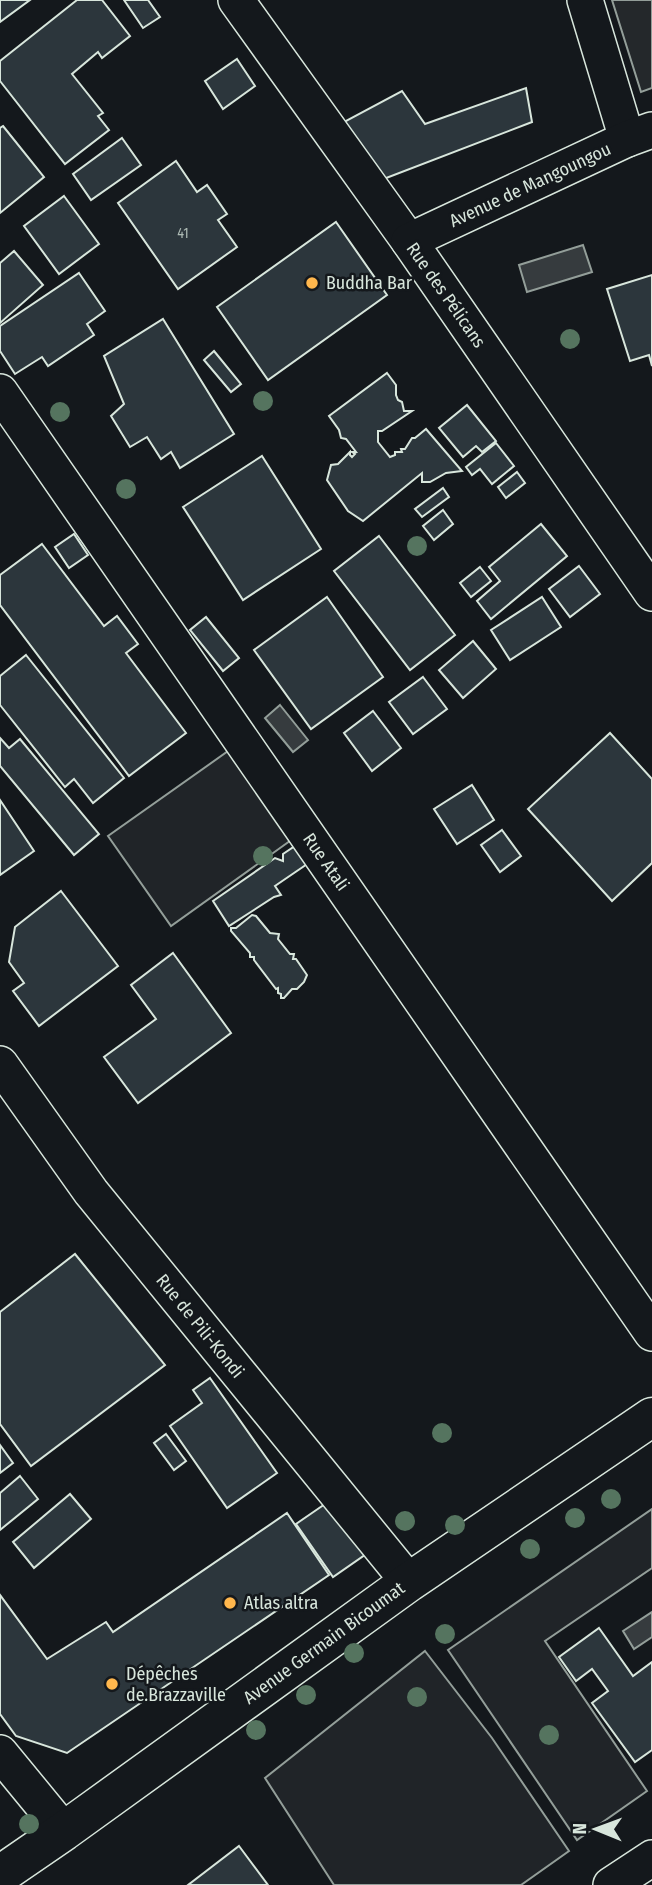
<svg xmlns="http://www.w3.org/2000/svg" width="652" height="1885" viewBox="0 0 652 1885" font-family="'Fira Sans Condensed',sans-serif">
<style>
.green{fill:#202428;stroke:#939e99;stroke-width:2}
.parking{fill:#24282b;stroke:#939e99;stroke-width:2}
.water{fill:#363b3e;stroke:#939e99;stroke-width:2}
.building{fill:#2c363c;stroke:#d8e6dc;stroke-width:2}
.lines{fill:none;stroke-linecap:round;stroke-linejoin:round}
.minor-casing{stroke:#d8e6dc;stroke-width:38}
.tertiary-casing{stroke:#d8e6dc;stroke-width:41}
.minor{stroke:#14181c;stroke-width:35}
.tertiary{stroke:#14181c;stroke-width:38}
.tree{fill:#55745f}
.poi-dot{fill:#ffb74d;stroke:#14181c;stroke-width:2.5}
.labels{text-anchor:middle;stroke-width:5;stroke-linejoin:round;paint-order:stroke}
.number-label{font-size:14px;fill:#adbab4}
.street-label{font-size:18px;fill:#d8e6dc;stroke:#14181c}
.poi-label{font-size:18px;fill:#d8e6dc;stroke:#14181c;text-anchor:start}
</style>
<rect width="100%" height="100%" fill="#14181c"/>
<g class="green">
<path d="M 231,749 L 294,838 L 171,926 L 108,836 Z"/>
<path d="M 652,1509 L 652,1568 L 545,1641 L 647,1791 L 577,1840 L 448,1650 Z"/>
<path d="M 425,1651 L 492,1738 L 569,1851 L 521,1885 L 334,1885 L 265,1778 Z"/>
</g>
<path class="parking" d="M 612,0 L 652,0 L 652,88 L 641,92 Z"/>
<g class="water">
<path d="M 583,245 L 592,272 L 527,292 L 519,265 Z"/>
<path d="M 280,705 L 308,740 L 293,752 L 265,718 Z"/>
<path d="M 652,1612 L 652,1637 L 634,1649 L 623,1631 Z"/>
</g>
<g class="building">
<path d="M 0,0 L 30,0 L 0,22 Z"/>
<path d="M 77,0 L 102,0 L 130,36 L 102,58 L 98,52 L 72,74 L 103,113 L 98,116 L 109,130 L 65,164 L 0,81 L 0,61 Z"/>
<path d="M 124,0 L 148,0 L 160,17 L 143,28 Z"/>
<path d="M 237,59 L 255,86 L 223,109 L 205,81 Z"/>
<path d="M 526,88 L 532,122 L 381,180 L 342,123 L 402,91 L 425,124 Z"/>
<path d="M 3,126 L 44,177 L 0,213 L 0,128 Z"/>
<path d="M 122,138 L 141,165 L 91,200 L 73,174 Z"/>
<path d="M 176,161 L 197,192 L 207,185 L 227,214 L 218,220 L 237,247 L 178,289 L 118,203 Z"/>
<path d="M 64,196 L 99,244 L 59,274 L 24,226 Z"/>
<path d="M 336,222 L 387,295 L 268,380 L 217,307 Z"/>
<path d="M 14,251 L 43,285 L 0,323 L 0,263 Z"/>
<path d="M 79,273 L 105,311 L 87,324 L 94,335 L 48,366 L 42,357 L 15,374 L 0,351 L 0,326 Z"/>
<path d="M 652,275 L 652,366 L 649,355 L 630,361 L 607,289 Z"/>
<path d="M 163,319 L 234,434 L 180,468 L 171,452 L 161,459 L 147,437 L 130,447 L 111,416 L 124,404 L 104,356 Z"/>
<path d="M 214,351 L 241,384 L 231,392 L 204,360 Z"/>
<path d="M 387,373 L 396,385 L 396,395 L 398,400 L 402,402 L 404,411 L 412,411 L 382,431 L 378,431 L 378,442 L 390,457 L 395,455 L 395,452 L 402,452 L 401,449 L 405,449 L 412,438 L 415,438 L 426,429 L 462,471 L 446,473 L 430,482 L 422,482 L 422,473 L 363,521 L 348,511 L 327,480 L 331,465 L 338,464 L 350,452 L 350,455 L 352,457 L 355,454 L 352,452 L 356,452 L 346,439 L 341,438 L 339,430 L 329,416 Z"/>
<path d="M 467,405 L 496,441 L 482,452 L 476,446 L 463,457 L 439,428 Z"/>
<path d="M 496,443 L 514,466 L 492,484 L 480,469 L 472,475 L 466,467 Z"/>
<path d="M 262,456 L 321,549 L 243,600 L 183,507 Z"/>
<path d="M 517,472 L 525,483 L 506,498 L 498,487 Z"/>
<path d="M 443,488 L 449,497 L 422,517 L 415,509 Z"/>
<path d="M 443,510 L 453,524 L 434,540 L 423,526 Z"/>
<path d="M 541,524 L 567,556 L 491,619 L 477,601 L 500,581 L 489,567 Z"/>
<path d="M 74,534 L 88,555 L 69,568 L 55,547 Z"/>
<path d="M 379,536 L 455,635 L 410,670 L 334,571 Z"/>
<path d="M 42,544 L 104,626 L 117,616 L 138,644 L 126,653 L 186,733 L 129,776 L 0,605 L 0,575 Z"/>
<path d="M 579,566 L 600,594 L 570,617 L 549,589 Z"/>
<path d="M 480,567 L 491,581 L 471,597 L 460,583 Z"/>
<path d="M 327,597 L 383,677 L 311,729 L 254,650 Z"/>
<path d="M 542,597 L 561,627 L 510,660 L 491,630 Z"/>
<path d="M 206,617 L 239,658 L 223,671 L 190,630 Z"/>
<path d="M 473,641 L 496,669 L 463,698 L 439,670 Z"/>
<path d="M 26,655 L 124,778 L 93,803 L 74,779 L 65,787 L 0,705 L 0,676 Z"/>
<path d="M 423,677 L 447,709 L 413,734 L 389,702 Z"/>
<path d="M 373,711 L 401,748 L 372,771 L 344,733 Z"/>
<path d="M 610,733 L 652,779 L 652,863 L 612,901 L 528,809 Z"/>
<path d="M 0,738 L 9,748 L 20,739 L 99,834 L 74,855 L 0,766 Z"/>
<path d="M 472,785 L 494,820 L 457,844 L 434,809 Z"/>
<path d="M 0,800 L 34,851 L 0,875 Z"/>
<path d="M 502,830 L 521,856 L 500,872 L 481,845 Z"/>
<path d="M 301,842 L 313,860 L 275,886 L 281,895 L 274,897 L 229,926 L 213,901 L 275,858 L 283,861 L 283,854 Z"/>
<path d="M 61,891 L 118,966 L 39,1026 L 13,991 L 24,983 L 9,962 L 15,927 Z"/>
<path d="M 252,915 L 256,916 L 270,933 L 279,934 L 278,939 L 290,954 L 294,954 L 293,959 L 296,959 L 307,975 L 304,982 L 297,989 L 292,989 L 284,998 L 281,998 L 281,994 L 278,993 L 278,988 L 276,989 L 254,960 L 254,957 L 250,957 L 250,953 L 231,931 L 231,928 L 236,928 Z"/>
<path d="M 173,953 L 231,1033 L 138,1103 L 104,1057 L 156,1019 L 131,985 Z"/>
<path d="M 75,1254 L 165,1365 L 31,1466 L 0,1424 L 0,1312 Z"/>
<path d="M 210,1378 L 277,1473 L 227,1508 L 170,1426 L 202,1403 L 193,1390 Z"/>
<path d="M 166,1434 L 186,1461 L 174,1470 L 154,1443 Z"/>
<path d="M 0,1445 L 13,1463 L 0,1473 Z"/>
<path d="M 20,1476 L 38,1499 L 0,1530 L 0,1493 Z"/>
<path d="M 70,1494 L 91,1519 L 34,1568 L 13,1542 Z"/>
<path d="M 325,1504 L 369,1552 L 333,1577 L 296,1524 Z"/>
<path d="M 287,1513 L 329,1575 L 67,1753 L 16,1736 L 0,1714 L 0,1595 L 47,1659 L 106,1622 L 113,1632 Z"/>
<path d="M 599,1628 L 633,1676 L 652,1662 L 652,1750 L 635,1762 L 592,1703 L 608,1691 L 592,1669 L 576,1681 L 559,1657 Z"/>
<path d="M 239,1846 L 268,1885 L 188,1885 Z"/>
</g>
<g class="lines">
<defs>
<g id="minor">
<path d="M 236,0 L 409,241 L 652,593"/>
<path d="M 585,0 L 627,139"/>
<path d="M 409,241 L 627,139 L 652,130"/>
<path d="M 0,392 L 652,1333"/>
<path d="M 0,1064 L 91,1192 L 409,1582"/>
<path d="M 0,1753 L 64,1831"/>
<path d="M 611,1885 L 652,1858"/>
</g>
<path id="tertiary" d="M 0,1875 L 64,1831 L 409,1582 L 652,1417"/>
</defs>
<use href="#minor" class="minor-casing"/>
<use href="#tertiary" class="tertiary-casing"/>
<use href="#minor" class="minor"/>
<use href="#tertiary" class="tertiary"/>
</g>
<g class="tree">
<circle cx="570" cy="339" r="10"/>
<circle cx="263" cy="401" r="10"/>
<circle cx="60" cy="412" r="10"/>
<circle cx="126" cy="489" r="10"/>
<circle cx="417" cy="546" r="10"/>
<circle cx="263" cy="856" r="10"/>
<circle cx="442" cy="1433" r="10"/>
<circle cx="611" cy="1499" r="10"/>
<circle cx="575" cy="1518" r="10"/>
<circle cx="405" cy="1521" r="10"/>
<circle cx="455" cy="1525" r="10"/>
<circle cx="530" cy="1549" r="10"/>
<circle cx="445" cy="1634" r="10"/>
<circle cx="354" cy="1653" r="10"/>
<circle cx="306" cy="1695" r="10"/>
<circle cx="417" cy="1697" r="10"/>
<circle cx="256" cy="1730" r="10"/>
<circle cx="549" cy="1735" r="10"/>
<circle cx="29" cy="1824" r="10"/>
</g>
<g class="poi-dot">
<circle cx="312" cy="283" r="7"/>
<circle cx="230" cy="1603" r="7"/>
<circle cx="112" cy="1684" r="7"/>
</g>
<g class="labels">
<g class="number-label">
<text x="183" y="238">41</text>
</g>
<g class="street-label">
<text transform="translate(530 185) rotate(-25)" y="6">Avenue de Mangoungou</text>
<text transform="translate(446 295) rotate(55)" y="6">Rue des Pélicans</text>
<text transform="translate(326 862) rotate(55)" y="6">Rue Atali</text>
<text transform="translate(200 1326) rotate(51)" y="6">Rue de Pili-Kondi</text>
<text transform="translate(324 1643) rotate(-36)" y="6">Avenue Germain Bicoumat</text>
</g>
<g class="poi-label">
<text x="326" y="289">Buddha Bar</text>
<text x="244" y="1609">Atlas altra</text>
<text x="126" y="1680">Dépêches<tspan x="126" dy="21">de.Brazzaville</tspan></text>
</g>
</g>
<g transform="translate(596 1829) rotate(271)" stroke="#14181c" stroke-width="5" paint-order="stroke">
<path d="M0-5L12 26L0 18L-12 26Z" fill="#d8e6dc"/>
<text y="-10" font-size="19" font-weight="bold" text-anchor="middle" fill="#d8e6dc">N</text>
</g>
</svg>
